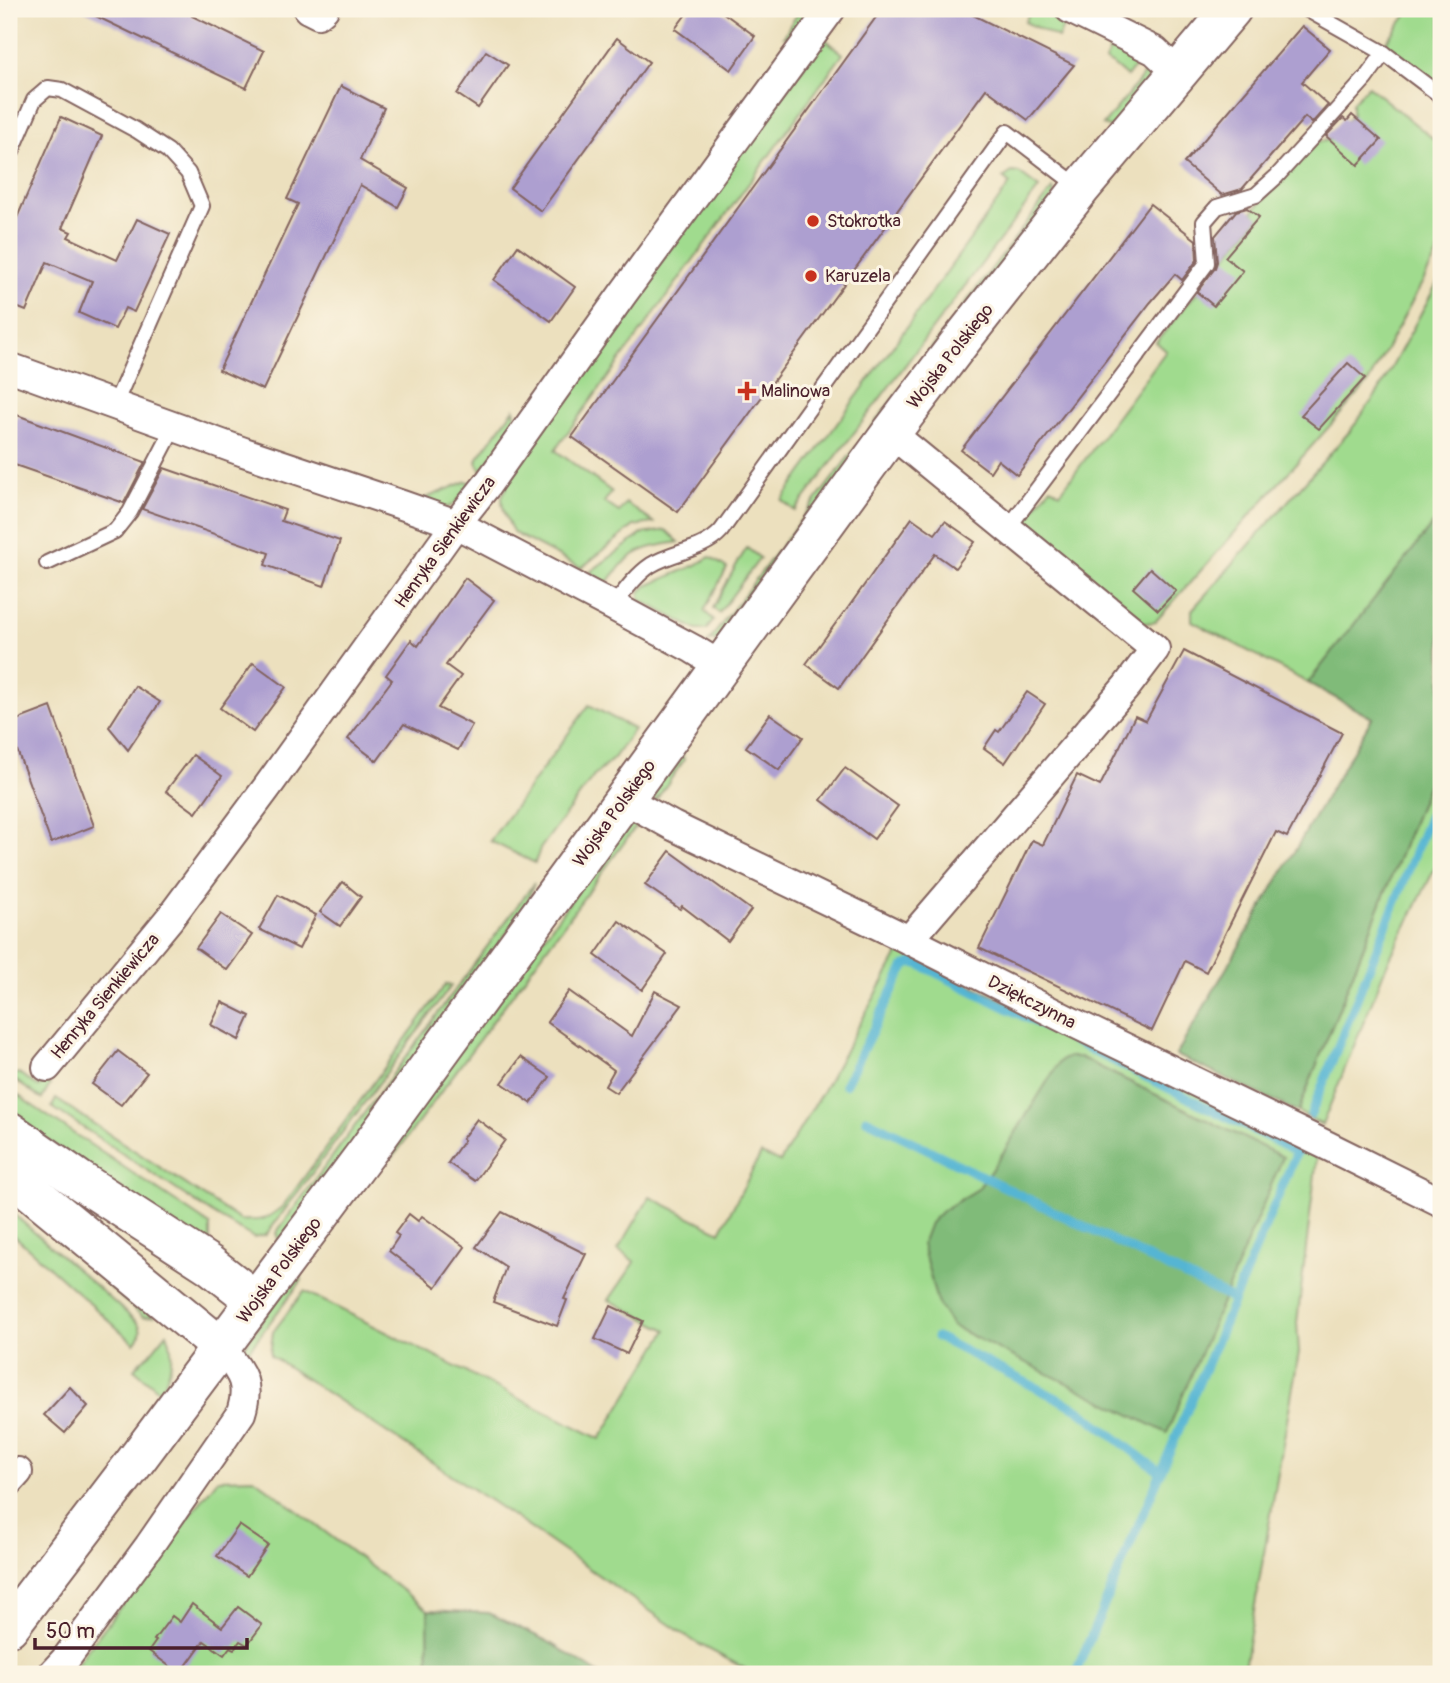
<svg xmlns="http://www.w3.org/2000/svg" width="1450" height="1683" viewBox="0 0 1450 1683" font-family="Pangolin,sans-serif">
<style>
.green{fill:#a0db8e;stroke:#757d5c;stroke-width:2;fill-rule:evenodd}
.forest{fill:#80bb79;stroke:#656d52;stroke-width:2}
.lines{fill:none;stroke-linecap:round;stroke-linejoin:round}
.stream{stroke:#54b5d3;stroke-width:9}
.building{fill:#ad9fd0}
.lane-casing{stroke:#83635e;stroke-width:18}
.street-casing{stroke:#83635e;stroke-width:32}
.secondary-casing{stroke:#83635e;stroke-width:42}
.lane{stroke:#fff;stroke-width:14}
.street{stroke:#fff;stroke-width:28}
.secondary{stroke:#fff;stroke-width:38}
.poi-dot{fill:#c8321e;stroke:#fcf5e5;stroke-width:2.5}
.labels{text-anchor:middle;stroke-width:6;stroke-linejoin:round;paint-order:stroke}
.poi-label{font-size:18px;fill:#4a1f2b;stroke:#fcf5e5;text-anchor:start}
.street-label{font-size:18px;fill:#4a1f2b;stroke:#fcf5e5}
</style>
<rect width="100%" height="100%" fill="#fcf5e5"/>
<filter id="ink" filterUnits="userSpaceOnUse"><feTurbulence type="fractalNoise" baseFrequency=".0143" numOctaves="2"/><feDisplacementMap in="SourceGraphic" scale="14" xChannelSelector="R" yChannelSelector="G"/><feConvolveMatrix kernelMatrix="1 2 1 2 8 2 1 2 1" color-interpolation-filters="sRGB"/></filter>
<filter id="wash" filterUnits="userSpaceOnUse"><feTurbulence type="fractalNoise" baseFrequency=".00686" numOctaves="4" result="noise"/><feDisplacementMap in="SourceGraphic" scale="28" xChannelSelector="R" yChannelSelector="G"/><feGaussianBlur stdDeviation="1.57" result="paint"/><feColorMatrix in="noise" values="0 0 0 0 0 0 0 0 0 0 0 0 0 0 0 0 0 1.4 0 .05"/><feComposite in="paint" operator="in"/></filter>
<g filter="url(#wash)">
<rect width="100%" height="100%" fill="#ece0be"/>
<g class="green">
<path d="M 801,9 L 818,9 L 798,37 L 784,37 L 790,25 Z"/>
<path d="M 1031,9 L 1048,9 L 1066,17 L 1066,21 L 1058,38 L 1025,22 Z"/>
<path d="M 1411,9 L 1441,9 L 1441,89 L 1398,53 L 1384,45 Z"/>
<path d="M 824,38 L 843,54 L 555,450 L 612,492 L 604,502 L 619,512 L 626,503 L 654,523 L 634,526 L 581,568 L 514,533 C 509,525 502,509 502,499 C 502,494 504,492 507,488 L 500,483 Z"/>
<path d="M 1112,45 L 1143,56 L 1127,77 L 1112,64 L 1105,61 Z"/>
<path d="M 1150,64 L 1151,75 L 1111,128 L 1103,125 L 1139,81 Z"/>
<path d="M 1368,86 L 1441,145 L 1441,248 L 1368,383 L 1155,622 L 1138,624 L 1021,525 L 1051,487 L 1060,493 L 1166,351 L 1156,342 L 1258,218 L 1252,212 L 1316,142 L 1331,140 L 1352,115 L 1352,103 Z"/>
<path d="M 1012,172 L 1019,173 L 1039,188 L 795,511 L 782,500 L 1010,184 L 1003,178 Z"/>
<path d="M 1053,188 L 1054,195 L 719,639 L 709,641 Z"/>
<path d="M 1441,276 L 1441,514 L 1308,683 L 1192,621 L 1192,610 L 1350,431 L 1379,391 Z"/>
<path d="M 514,409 L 517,423 L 482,470 L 477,463 L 478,458 Z"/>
<path d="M 467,481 L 472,484 C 447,513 453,511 416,502 Z"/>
<path d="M 666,530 L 679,542 C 661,545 640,547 626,561 C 618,567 615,576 606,582 L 590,572 L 642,534 Z"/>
<path d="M 747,548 L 760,558 L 719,613 L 713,608 L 738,562 Z"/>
<path d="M 710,557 L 727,568 L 704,611 L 714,620 L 706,630 L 697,630 L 640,600 L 640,592 L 646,586 L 696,565 Z"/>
<path d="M 589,705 L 634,729 L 614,758 L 594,776 L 540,849 L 535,863 L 490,841 Z"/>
<path d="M 681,750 L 684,760 L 654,803 L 652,793 Z"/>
<path d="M 1441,752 L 1441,856 L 1387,964 L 1322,1125 L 1298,1112 Z"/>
<path d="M 635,820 L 640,821 L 393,1157 L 388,1146 L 630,821 Z"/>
<path d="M 534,883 L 525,908 L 279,1242 L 276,1233 Z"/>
<path d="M 900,951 L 1318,1149 L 1297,1323 L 1299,1352 L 1243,1674 L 755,1674 L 695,1642 L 498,1506 L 270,1355 L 273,1332 L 304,1291 L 600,1439 L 667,1330 L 609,1300 L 635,1262 L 618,1250 L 650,1197 L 720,1232 L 761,1154 L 780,1162 L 821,1094 ZM 1069,1057 L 1080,1057 L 1282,1157 L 942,1211 L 978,1189 Z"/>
<path d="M 446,984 L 451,986 L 266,1235 L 254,1238 L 213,1214 L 52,1107 L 56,1099 L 240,1220 C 263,1221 266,1220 283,1206 Z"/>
<path d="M 19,1073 L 39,1087 L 44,1080 L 50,1085 L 42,1099 L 9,1076 Z"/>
<path d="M 9,1088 L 27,1102 L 210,1225 L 210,1248 L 9,1115 Z"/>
<path d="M 9,1198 L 154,1316 L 143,1317 Z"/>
<path d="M 9,1210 L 138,1323 C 143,1331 140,1336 134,1343 L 9,1231 Z"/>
<path d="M 295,1272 L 300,1275 L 302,1280 L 245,1355 L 243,1349 Z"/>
<path d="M 167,1333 C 176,1354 170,1372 161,1392 L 134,1369 L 141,1361 L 150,1354 Z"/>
<path d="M 254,1478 L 428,1610 L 429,1674 L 69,1674 L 218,1479 Z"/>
</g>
<g class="forest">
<path d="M 1441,514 L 1441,751 L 1298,1112 L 1176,1055 L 1372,718 L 1308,683 Z"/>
<path d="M 1069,1057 L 1079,1057 L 1283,1157 L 1167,1433 L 952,1326 L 937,1302 L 922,1244 L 930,1223 L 942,1211 L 978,1189 L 1003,1153 L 1060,1061 Z"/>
<path d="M 428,1610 L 489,1613 L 547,1641 L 599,1674 L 429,1674 Z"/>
</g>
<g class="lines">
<g class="stream">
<path d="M 845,1085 L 905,966 L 912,963 L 918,964 L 1297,1152"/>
<path d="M 1311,1114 L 1429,818 L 1441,791"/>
<path d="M 866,1119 L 1234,1300"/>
<path d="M 937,1337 L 1078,1409 L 1161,1473"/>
<path d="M 1075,1674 L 1299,1147"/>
</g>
</g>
<g id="blocks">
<g class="building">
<path d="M 81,9 L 195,9 L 192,16 L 264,51 L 246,88 Z"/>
<path d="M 690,9 L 718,9 L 755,36 L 731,70 L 675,29 Z"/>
<path d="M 882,9 L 961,9 L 1074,65 L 1028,120 L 986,89 L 678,512 L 572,437 Z"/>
<path d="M 1302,26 L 1330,49 L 1302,82 L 1328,105 L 1312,123 L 1305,117 L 1242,189 L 1222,195 L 1184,163 Z"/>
<path d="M 617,38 L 649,62 L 541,211 L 510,188 Z"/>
<path d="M 486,51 L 508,65 L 478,108 L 457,94 Z"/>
<path d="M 341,86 L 384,108 L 360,160 L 408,188 L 398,207 L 360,185 L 263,390 L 219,370 L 298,204 L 287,199 Z"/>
<path d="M 1352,115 L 1381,140 L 1358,165 L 1326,136 L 1343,118 L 1347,121 Z"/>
<path d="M 61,117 L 102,136 L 62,228 L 71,232 L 68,237 L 117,260 L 137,219 L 170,234 L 134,312 L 125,308 L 115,329 L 79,313 L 92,281 L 47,262 L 26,311 L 9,304 L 9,236 Z"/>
<path d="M 1150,204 L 1196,240 L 1197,260 L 1182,280 L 1175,274 L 1150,303 L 1017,475 L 998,460 L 990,472 L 961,450 Z"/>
<path d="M 1247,208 L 1259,217 L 1225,257 L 1243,271 L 1214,306 L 1197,292 L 1215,268 L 1217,262 L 1215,236 L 1236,211 Z"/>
<path d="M 518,246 L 575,287 L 551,321 L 494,280 Z"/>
<path d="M 1348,363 L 1365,378 L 1319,429 L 1301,415 Z"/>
<path d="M 17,415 L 145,462 L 124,503 L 9,463 L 9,438 Z"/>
<path d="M 164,468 L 285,510 L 281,521 L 340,541 L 324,586 L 265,565 L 269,553 L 142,509 Z"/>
<path d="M 912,518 L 935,534 L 945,521 L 975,542 L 955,568 L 935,554 L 839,688 L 806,664 L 844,612 L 845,612 Z"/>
<path d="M 1150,568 L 1176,591 L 1158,610 L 1133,588 Z"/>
<path d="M 465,578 L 494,600 L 446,665 L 461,676 L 438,708 L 472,725 L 458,750 L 404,724 L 377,761 L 348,739 L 392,680 L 386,675 L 411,640 L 418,646 Z"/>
<path d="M 1184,651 L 1342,733 L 1287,837 L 1276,832 L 1206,972 L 1185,961 L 1152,1031 L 979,948 L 1032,840 L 1043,845 L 1077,775 L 1100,786 L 1135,716 L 1146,721 Z"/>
<path d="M 253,663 L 286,687 L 253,732 L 220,708 Z"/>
<path d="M 135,686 L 160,702 L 128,750 L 109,727 Z"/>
<path d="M 1027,692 L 1045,704 L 1005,763 L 984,748 L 996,730 L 999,732 Z"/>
<path d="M 51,707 L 94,826 L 51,843 L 9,728 L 9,723 Z"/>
<path d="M 770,714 L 803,737 L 779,770 L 746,747 Z"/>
<path d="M 193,755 L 222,776 L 196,813 L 166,791 Z"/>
<path d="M 845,768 L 898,806 L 874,839 L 821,800 Z"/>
<path d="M 670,851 L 751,910 L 728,941 L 682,906 L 680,909 L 645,885 Z"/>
<path d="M 343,882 L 361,897 L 340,926 L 320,912 Z"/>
<path d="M 278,895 L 316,915 L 299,949 L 259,929 Z"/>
<path d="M 221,914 L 252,935 L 227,970 L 196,948 Z"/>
<path d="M 619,921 L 667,954 L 642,990 L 595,955 Z"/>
<path d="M 569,991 L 632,1036 L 655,991 L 682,1005 L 616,1093 L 605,1086 L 614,1070 L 547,1022 Z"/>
<path d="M 222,1002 L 250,1016 L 239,1040 L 211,1025 Z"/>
<path d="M 118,1051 L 147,1073 L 121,1105 L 92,1084 Z"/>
<path d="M 521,1057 L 550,1077 L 531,1103 L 502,1083 Z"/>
<path d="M 477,1119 L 505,1140 L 475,1181 L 448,1163 L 464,1140 L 462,1139 Z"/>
<path d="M 502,1212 L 586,1254 L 564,1299 L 567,1300 L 557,1326 L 493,1302 L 506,1267 L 476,1247 Z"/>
<path d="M 409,1214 L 418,1221 L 422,1216 L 465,1247 L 436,1287 L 389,1251 L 399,1236 L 395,1233 Z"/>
<path d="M 611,1306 L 643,1321 L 627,1354 L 595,1339 Z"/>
<path d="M 70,1387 L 88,1406 L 65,1433 L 44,1415 Z"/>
<path d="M 239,1525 L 268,1545 L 247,1576 L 217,1556 Z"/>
<path d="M 192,1604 L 222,1627 L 238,1607 L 262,1625 L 247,1645 L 240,1641 L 234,1649 L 230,1647 L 224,1655 L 204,1641 L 180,1674 L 149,1651 L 156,1641 L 154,1640 L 172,1616 L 180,1622 Z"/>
</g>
</g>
</g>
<g filter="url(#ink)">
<use href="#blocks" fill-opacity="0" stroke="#83635e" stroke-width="2"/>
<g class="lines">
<defs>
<g id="lane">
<path d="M 1306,9 L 1384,53 L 1441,96"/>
<path d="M 9,158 L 34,100 L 48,88 L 62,90 L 136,130 L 168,151 L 188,173 L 202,206 L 115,404"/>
<path d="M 1008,528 L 1207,263 L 1204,222 L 1217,207 L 1256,195 L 1276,177 L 1365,79 L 1384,53"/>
<path d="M 47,563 L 115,531 L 130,512 L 168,439 L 172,426"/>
<path d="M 613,606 C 624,592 636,575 651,565 C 674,551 703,551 721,531 L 1007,132 L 1079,187"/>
</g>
<g id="street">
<path d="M 308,9 L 318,14 L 324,9"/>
<path d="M 1070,9 L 1155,51 L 1177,72"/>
<path d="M 9,367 L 244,452 L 402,505 L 456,524 L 613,606 L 693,649 L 721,666"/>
<path d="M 891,433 L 1155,649 L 1127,686 L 909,940"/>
<path d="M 624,799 L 673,826 L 909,940 L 1070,1021 L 1328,1146 L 1441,1202"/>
<path d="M 47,1067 L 170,918 L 268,786 L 456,524 L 487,485 L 622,295 L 831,9"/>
<path d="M 9,1482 L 18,1472"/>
<path d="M 52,1674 L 65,1660 L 149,1546 L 241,1413 C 251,1381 240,1372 221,1347"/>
</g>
<g id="secondary">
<path d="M 9,1131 L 79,1180 L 210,1265 L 255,1300"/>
<path d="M 9,1173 L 221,1347"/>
<path d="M 9,1627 L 128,1471 L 366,1153 L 891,433 L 957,346 L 1081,188 L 1232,9"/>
</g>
</defs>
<use href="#lane" class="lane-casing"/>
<use href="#street" class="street-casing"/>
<use href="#secondary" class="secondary-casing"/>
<use href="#lane" class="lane"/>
<use href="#street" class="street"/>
<use href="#secondary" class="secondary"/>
</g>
</g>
<g class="poi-dot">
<circle cx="813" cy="221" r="7"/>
<circle cx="811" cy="276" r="7"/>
<path d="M743.5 380.5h7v7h7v7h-7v7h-7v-7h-7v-7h7z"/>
</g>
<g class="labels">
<g class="poi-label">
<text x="827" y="227">Stokrotka</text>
<text x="825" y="282">Karuzela</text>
<text x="761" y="397">Malinowa</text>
</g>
<g class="street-label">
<text transform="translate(950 356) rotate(-52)" y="6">Wojska Polskiego</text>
<text transform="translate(445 542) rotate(-54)" y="6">Henryka Sienkiewicza</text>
<text transform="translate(614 813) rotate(-54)" y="6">Wojska Polskiego</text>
<text transform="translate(105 996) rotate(-50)" y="6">Henryka Sienkiewicza</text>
<text transform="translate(1032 1002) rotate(27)" y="6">Dziękczynna</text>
<text transform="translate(279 1270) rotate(-53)" y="6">Wojska Polskiego</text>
</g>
</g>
<rect width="1450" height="1683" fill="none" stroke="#fcf5e5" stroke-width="35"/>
<path d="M35 1638v10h212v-10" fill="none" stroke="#4a1f2b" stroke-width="3.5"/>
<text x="46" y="1638" font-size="21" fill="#4a1f2b" stroke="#fcf5e5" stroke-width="5" paint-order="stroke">50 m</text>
</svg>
